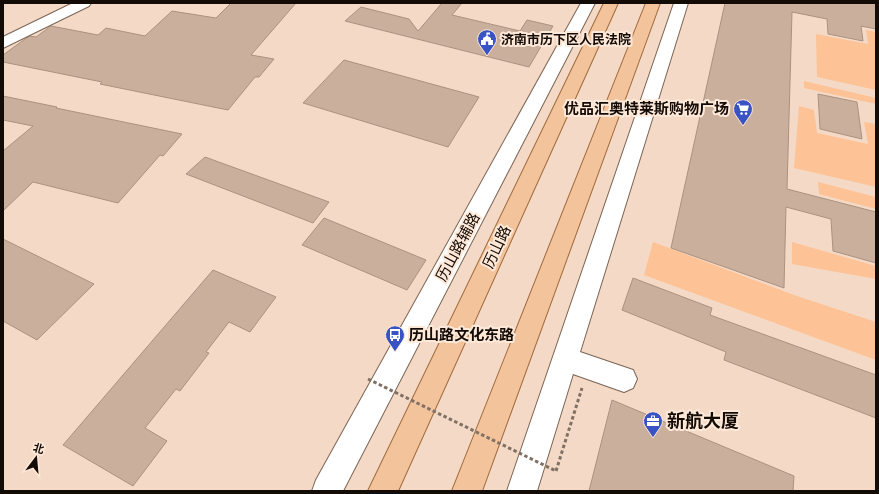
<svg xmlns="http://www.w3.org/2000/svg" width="879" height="494" viewBox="0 0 879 494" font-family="'Titillium Web','Noto Sans SC',sans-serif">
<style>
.green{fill:#fdc295}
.building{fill:#c9af9c;stroke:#ab9280}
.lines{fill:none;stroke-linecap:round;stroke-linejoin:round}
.minor-casing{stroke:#7b6452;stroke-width:2}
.major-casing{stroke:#9f693c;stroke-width:2}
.path{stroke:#817164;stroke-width:3;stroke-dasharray:3.5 2.5;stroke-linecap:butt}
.minor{fill:#fff;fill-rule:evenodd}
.major{fill:#f3c39b;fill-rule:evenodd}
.path-bridge{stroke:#817164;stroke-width:3;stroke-dasharray:3.5 2.5;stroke-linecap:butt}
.labels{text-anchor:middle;stroke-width:4;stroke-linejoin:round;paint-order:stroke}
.far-poi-label{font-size:13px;font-weight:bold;fill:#130b05;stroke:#fee8d8;text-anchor:start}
.poi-label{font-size:15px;font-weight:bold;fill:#130b05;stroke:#fee8d8;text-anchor:end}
.street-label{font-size:15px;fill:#130b05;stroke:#fee8d8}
.near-poi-label{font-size:18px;font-weight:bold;fill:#130b05;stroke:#fee8d8;text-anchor:start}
</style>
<rect width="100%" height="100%" fill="#f4dac6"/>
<g class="green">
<path d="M 866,30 L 876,32 L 876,90 L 817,77 L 816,34 L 868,44 Z"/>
<path d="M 804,81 L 876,98 L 876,104 L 804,88 Z"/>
<path d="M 799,106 L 814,110 L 817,133 L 868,144 L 864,122 L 876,124 L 876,187 L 794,168 Z"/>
<path d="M 818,182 L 876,197 L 876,209 L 819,194 Z"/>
<path d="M 653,242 L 794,295 L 876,322 L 876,360 L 644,275 Z"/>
<path d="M 792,242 L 876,266 L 876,279 L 792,264 Z"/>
</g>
<g class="building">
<path d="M 231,3 L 296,3 L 251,55 L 274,59 L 259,77 L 255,77 L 228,110 L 100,84 L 102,82 L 3,62 L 3,55 L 25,39 L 30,36 L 36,37 L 51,26 L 98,35 L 106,28 L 145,36 L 172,11 L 216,18 Z"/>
<path d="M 442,3 L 462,3 L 452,15 L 520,31 L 527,20 L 553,26 L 529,67 L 345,21 L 361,7 L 409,19 L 418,31 Z"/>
<path d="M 725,3 L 876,3 L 876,29 L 861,26 L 863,41 L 828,34 L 827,19 L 792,12 L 787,189 L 876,212 L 876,263 L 833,251 L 831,219 L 786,207 L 784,288 L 671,248 Z"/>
<path d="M 344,60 L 479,97 L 448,147 L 303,103 Z"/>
<path d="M 818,94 L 857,102 L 862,139 L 820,129 Z"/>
<path d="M 3,96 L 57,107 L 56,108 L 182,134 L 163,156 L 160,155 L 118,203 L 33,182 L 3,211 L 3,151 L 33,126 L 3,120 Z"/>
<path d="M 205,157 L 329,202 L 313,223 L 186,174 Z"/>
<path d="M 324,218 L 426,260 L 407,290 L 302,245 Z"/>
<path d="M 3,239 L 94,284 L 37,340 L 3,321 Z"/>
<path d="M 213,270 L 276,297 L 250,332 L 229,322 L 206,352 L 209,353 L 180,391 L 176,389 L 145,428 L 167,441 L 133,486 L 63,445 Z"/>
<path d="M 633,278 L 712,308 L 710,315 L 876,375 L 876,418 L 724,360 L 726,352 L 622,310 Z"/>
<path d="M 612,400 L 794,476 L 793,491 L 589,491 Z"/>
</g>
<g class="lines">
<defs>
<g id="minor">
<path d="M 73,3 L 91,3 L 89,6 L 3,48 L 3,37 Z"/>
<path d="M 581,3 L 595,3 L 343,491 L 312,491 L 316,480 Z"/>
<path d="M 674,3 L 688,3 L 580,352 L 633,370 L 637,379 L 633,388 L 624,392 L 573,374 L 537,491 L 507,491 Z"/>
</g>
<g id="major">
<path d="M 604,3 L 618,3 L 398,491 L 368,491 Z"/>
<path d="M 646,3 L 660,3 L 482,491 L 452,491 Z"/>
</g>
</defs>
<use href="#minor" class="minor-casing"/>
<use href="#major" class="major-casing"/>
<path class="path" d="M 556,471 L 582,388"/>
<use href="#minor" class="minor"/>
<use href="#major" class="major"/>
<path class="path-bridge" d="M 368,379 L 556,471"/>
</g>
<defs>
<symbol id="civic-pin" viewBox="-11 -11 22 30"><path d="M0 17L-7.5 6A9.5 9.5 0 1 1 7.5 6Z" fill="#3953c5" stroke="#fee8d8"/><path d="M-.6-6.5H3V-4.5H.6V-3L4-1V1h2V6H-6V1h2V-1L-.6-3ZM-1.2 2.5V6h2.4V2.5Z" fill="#fff"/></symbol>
<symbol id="supermarket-pin" viewBox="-11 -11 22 30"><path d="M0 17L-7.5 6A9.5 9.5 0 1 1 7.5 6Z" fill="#3953c5" stroke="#fee8d8"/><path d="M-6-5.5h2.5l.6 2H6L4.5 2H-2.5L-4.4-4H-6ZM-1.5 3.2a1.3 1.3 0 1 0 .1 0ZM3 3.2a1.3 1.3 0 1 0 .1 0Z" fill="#fff"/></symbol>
<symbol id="bus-pin" viewBox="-11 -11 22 30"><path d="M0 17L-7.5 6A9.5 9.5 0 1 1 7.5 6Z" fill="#3953c5" stroke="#fee8d8"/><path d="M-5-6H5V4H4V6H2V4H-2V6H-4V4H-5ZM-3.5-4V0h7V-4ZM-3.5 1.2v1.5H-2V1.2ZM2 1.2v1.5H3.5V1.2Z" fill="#fff"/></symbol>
<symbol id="office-pin" viewBox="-11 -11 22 30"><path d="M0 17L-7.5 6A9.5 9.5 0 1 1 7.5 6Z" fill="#3953c5" stroke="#fee8d8"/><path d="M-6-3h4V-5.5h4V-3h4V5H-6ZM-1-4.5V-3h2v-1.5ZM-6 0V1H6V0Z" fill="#fff"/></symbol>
</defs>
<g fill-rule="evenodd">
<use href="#civic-pin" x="476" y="28" width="22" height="30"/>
<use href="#supermarket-pin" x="732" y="98" width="22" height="30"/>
<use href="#bus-pin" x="384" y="324" width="22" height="30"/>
<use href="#office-pin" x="642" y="410" width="22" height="30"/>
</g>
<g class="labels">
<g class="far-poi-label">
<text x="501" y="44">济南市历下区人民法院</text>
</g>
<g class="poi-label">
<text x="729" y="114">优品汇奥特莱斯购物广场</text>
<text x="409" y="340" text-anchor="start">历山路文化东路</text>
</g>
<g class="street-label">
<text transform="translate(458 247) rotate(-62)" y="5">历山路辅路</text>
<text transform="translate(497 247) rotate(-65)" y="5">历山路</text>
</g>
<g class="near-poi-label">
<text x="667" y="427">新航大厦</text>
</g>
</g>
<rect width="879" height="494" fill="none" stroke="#130b05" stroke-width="8"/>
<g transform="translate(36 458) rotate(16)" stroke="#fee8d8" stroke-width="3" paint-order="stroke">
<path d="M0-3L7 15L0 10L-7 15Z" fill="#130b05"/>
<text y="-6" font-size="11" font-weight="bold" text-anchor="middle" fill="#130b05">北</text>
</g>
</svg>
